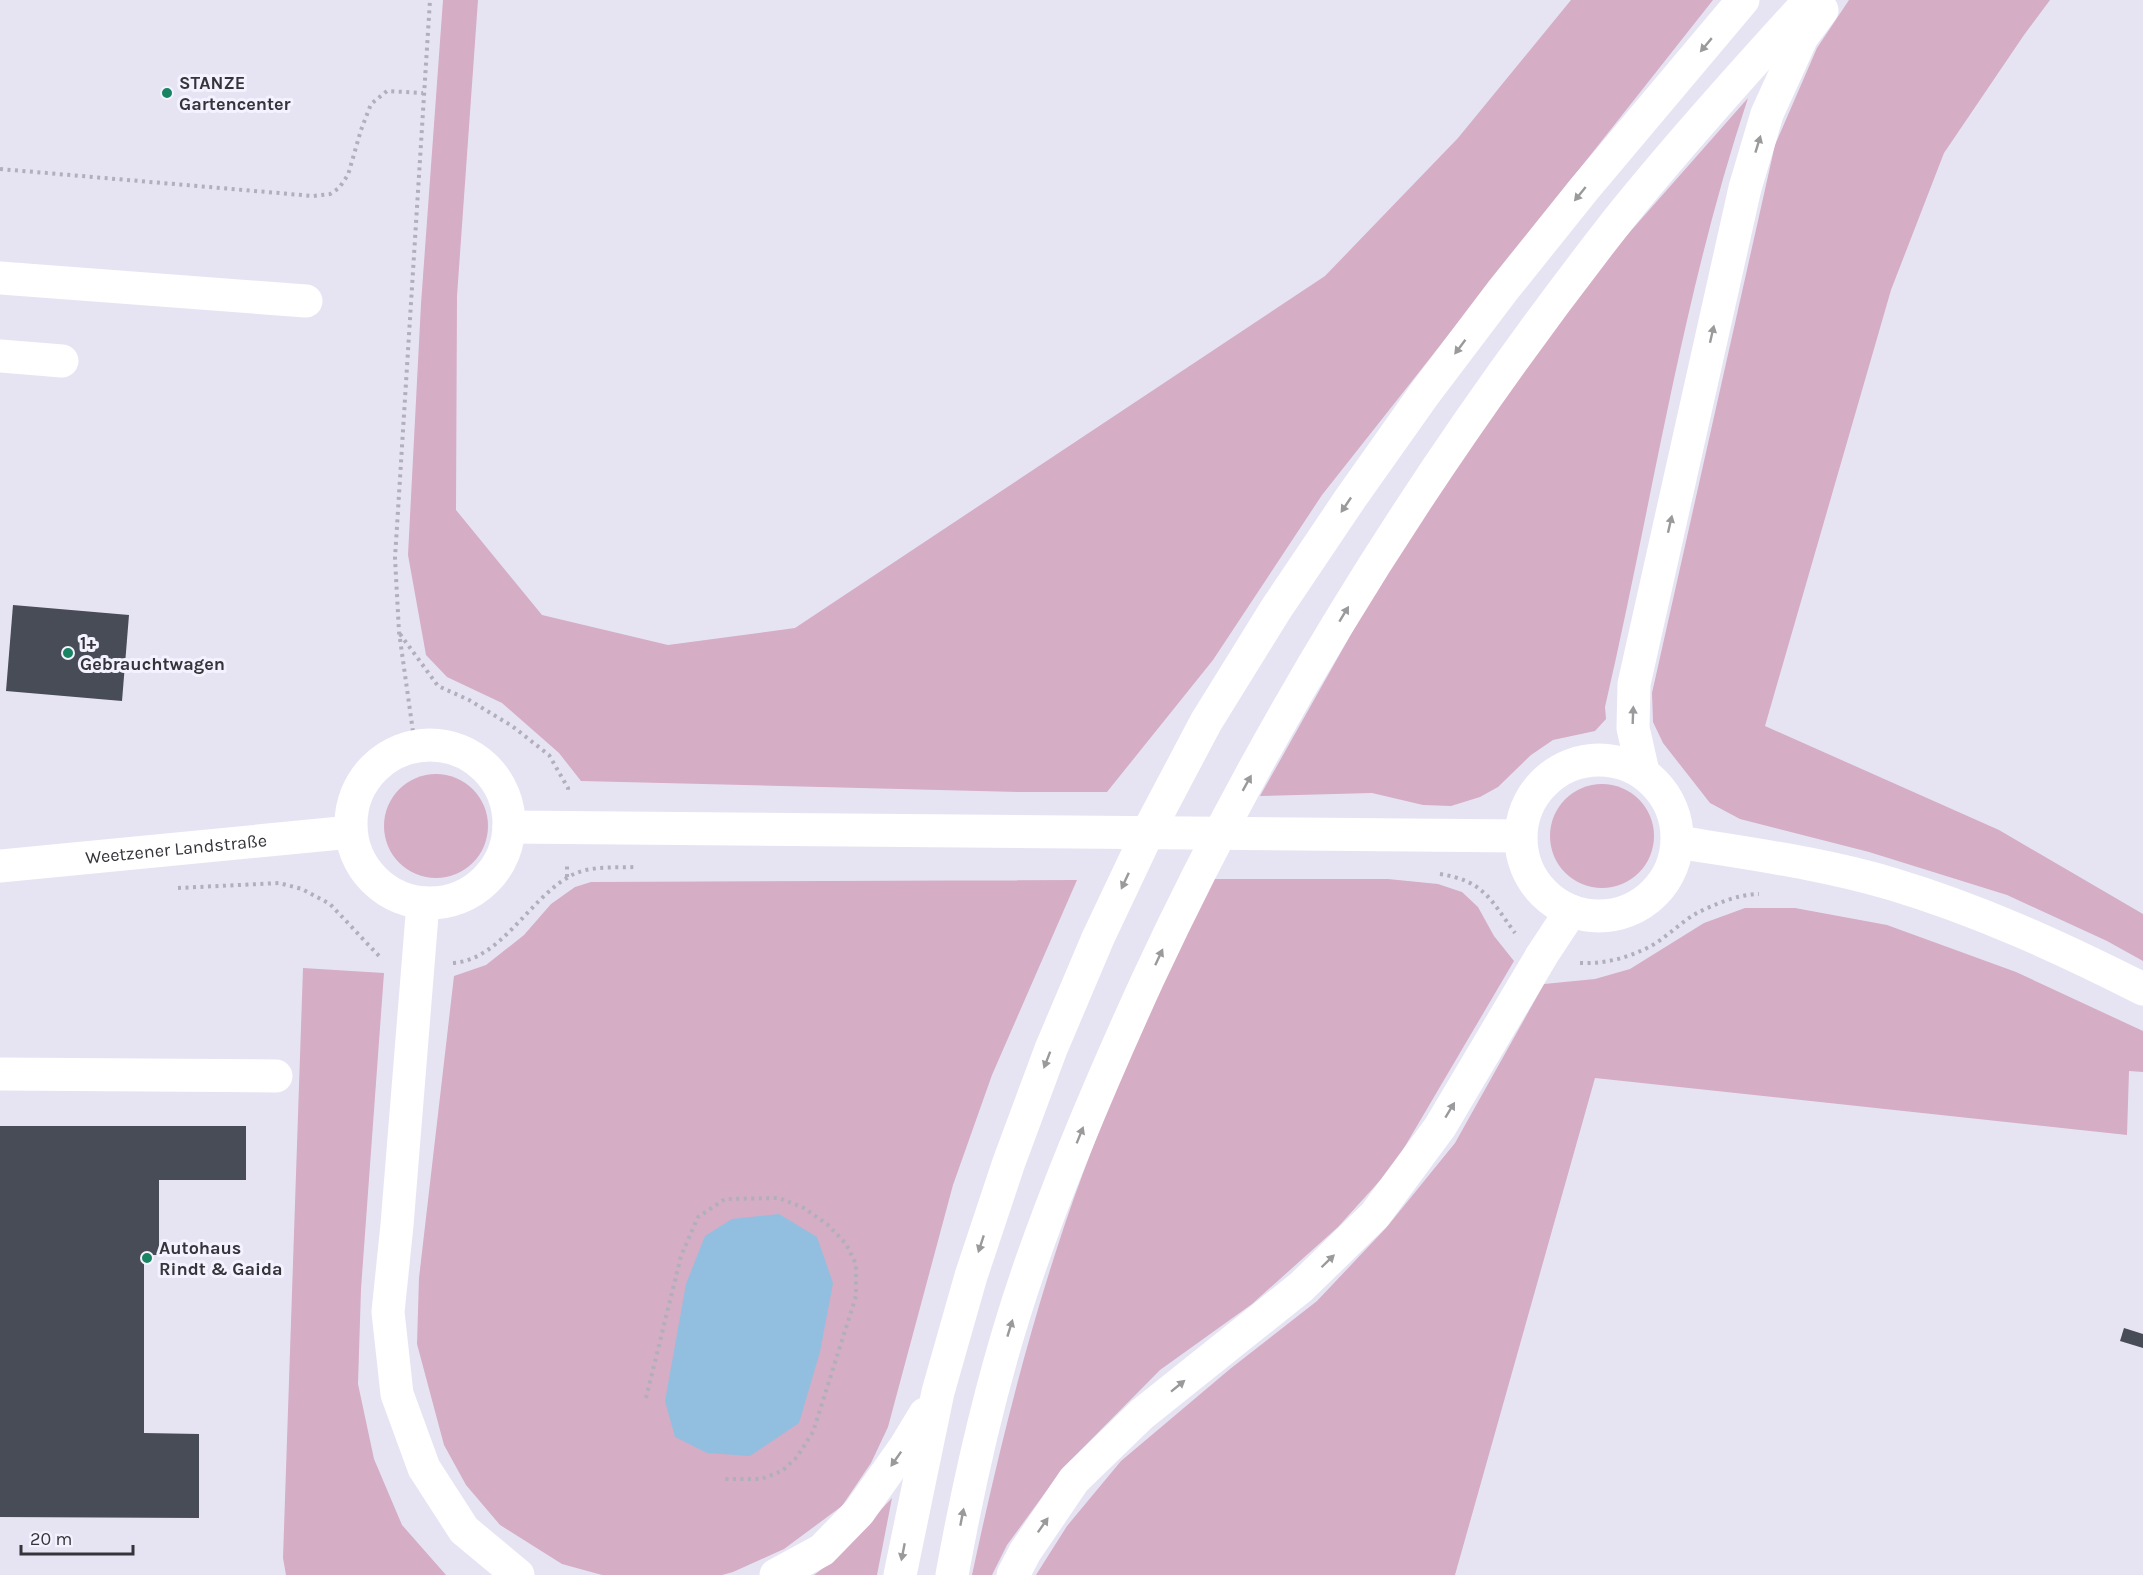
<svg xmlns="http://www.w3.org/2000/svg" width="2143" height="1575" viewBox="0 0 2143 1575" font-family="Karla,sans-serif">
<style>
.green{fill:#d5adc5}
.water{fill:#92bfe0}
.building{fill:#474c57}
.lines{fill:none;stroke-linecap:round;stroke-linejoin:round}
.path{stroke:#b0afbb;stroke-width:4;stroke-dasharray:3 4.5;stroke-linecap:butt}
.minor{stroke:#fff;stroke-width:33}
.major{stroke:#fff;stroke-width:33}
.highway{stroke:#fff;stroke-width:33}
.oneway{fill:#9a9a9c}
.poi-dot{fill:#198461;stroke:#f3f2fe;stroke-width:2}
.labels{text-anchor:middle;stroke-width:6;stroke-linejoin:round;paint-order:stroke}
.poi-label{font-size:18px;font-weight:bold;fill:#35343a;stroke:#f3f2fe;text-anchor:start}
.street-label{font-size:18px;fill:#35343a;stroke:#f3f2fe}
</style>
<rect width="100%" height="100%" fill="#e6e4f3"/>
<g class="green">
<path d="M 443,0 L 478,0 L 457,296 L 456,510 L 542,615 L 668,645 L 795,628 L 1325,276 L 1458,138 L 1571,0 L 1713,0 L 1322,495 L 1213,660 L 1107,792 L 1020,792 L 581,781 L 559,753 L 502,703 L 447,677 L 426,655 L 408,555 L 421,304 Z"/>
<path d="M 1849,0 L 2050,0 L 2024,35 L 1944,153 L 1891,290 L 1765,726 L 1999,830 L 2143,914 L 2143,961 L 2107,941 L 2007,895 L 1869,852 L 1740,819 L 1710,803 L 1663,743 L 1653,722 L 1652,693 L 1775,145 L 1817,48 Z"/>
<path d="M 1748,98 C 1682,296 1652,504 1605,707 L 1606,719 L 1595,731 L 1553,740 L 1531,755 L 1498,787 L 1480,797 L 1451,806 L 1423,805 L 1372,793 L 1260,796 L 1386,572 L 1483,424 L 1606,259 Z"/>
<circle cx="436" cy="826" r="52"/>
<circle cx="1602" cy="836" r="52"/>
<path d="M 1209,879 L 1388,879 L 1438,884 L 1462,892 L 1478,907 L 1494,936 L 1514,961 L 1394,1165 L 1338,1227 L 1252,1304 L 1160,1370 L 1064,1467 L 1007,1545 L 992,1575 L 972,1575 C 1001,1440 1034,1306 1082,1176 C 1119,1075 1164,977 1209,879 Z"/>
<path d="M 1077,880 L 992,1075 L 953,1185 L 888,1427 L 871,1463 L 842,1506 L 784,1549 L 733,1572 L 722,1575 L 602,1575 L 562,1564 L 500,1525 L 466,1485 L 444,1445 L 417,1344 L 419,1278 L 454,976 L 486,965 L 524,935 L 551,904 L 575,887 L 591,882 Z"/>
<path d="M 1745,908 L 1795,908 L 1887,925 L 2016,972 L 2143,1031 L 2143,1072 L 2129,1071 L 2127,1135 L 1595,1078 L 1455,1575 L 1036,1575 L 1067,1526 L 1121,1461 L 1230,1369 L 1317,1301 L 1386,1228 L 1455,1143 L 1544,984 L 1595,979 L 1630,969 L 1704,923 Z"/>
<path d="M 303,968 L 384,973 L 361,1289 L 358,1384 L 374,1459 L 402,1525 L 446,1575 L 286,1575 L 283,1558 Z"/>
<path d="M 892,1498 L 877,1575 L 814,1575 L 834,1560 Z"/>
</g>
<path class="water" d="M 779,1214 L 817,1237 L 833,1283 L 820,1352 L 799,1423 L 750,1456 L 707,1453 L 675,1437 L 665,1401 L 686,1284 L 705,1236 L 732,1219 Z"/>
<g class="building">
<path d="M 13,605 L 129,615 L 122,701 L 6,691 Z"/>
<path d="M 0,1126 L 246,1126 L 246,1180 L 159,1180 L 159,1255 L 144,1255 L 144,1433 L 199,1434 L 199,1518 L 0,1517 Z"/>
<path d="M 2124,1328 L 2143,1334 L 2143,1348 L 2120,1341 Z"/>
</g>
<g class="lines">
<g class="path">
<path d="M 0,169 L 313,196 L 330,194 L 339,188 L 348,175 L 361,130 L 371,104 L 387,91 L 423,93"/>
<path d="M 400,634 L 438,686 L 469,700 L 512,726 L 549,755 L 568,788 L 568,793"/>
<path d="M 415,746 L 399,632 L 395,558 L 430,0"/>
<path d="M 1440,874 C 1484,881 1490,899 1515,933"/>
<path d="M 567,877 L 567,863"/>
<path d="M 178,888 L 279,883 L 302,889 L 330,904 L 379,956 L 383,956"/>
<path d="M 453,963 C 500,960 529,900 567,878 C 586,865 612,868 635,867"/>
<path d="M 1580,963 C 1605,964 1628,958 1651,946 C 1667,937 1681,922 1697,913 C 1715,904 1739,894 1759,894"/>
<path d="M 646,1398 L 681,1256 L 698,1217 L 725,1199 L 779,1198 L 804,1208 L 828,1225 L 846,1244 L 856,1264 L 856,1296 L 813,1432 L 797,1457 L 782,1471 L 761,1479 L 725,1479"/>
</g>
<g class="minor">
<path d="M 0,278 L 306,301"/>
<path d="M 0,356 L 62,361"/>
<path d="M 0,1074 L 276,1076"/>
</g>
<g class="major">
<circle cx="430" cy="824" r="79"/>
<circle cx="1599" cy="838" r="78"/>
<path d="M 509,827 L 1520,836"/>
<path d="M 1678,842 C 1750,854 1822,863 1892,884 C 1979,910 2062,948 2143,989"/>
<path id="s1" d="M 0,866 L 351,832"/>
</g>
<g class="highway">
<path d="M 1643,772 L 1633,728 L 1634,684 L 1745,188 L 1767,114 L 1802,37 L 1822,10"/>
<path d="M 423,903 L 397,1225 L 388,1312 L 397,1394 L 424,1468 L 464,1530 L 518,1575"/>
<path d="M 776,1575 L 822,1550 L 859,1512 L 905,1447 L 925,1414"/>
<path d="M 900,1575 L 938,1392 L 971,1276 L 1009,1162 L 1051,1049 L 1098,938 L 1150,828 L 1206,722 L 1276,609 L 1350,499 L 1425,393 L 1503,290 L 1584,189 L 1743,0"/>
<path d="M 952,1575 C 971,1470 995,1366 1030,1266 C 1064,1168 1105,1073 1148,979 C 1274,708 1434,455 1618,220 C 1679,144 1744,72 1810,0"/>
<path d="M 1013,1575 L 1025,1552 L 1074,1480 L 1142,1414 L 1301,1287 L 1375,1215 L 1440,1127 L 1542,955 L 1571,911"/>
</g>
</g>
<defs><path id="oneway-solid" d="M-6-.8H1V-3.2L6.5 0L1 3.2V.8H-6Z" transform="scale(1.5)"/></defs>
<g class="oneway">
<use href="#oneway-solid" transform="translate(1706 45) rotate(130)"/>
<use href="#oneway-solid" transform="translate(1758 144) rotate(-73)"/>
<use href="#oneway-solid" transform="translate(1580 194) rotate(129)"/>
<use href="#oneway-solid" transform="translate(1712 334) rotate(-77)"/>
<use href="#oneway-solid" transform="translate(1460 347) rotate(127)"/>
<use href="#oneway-solid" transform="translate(1346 505) rotate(124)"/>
<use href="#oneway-solid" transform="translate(1670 524) rotate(-77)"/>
<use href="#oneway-solid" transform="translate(1344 614) rotate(-59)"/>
<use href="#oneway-solid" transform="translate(1633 715) rotate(-88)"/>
<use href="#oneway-solid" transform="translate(1247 783) rotate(-61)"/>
<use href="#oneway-solid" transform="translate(1125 881) rotate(115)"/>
<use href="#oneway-solid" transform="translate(1159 957) rotate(-65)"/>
<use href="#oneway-solid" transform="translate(1047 1060) rotate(111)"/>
<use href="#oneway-solid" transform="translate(1450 1110) rotate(-59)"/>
<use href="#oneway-solid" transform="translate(1080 1135) rotate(-68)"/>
<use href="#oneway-solid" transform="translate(981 1244) rotate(108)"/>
<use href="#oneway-solid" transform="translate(1328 1261) rotate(-44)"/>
<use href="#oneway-solid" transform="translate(1010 1328) rotate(-73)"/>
<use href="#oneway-solid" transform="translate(1178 1386) rotate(-39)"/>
<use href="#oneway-solid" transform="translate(896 1459) rotate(125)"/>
<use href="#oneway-solid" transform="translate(962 1517) rotate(-79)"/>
<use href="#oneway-solid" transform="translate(1043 1525) rotate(-55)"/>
<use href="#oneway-solid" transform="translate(903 1552) rotate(101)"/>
</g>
<g class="poi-dot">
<circle cx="167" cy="93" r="6"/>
<circle cx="68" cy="653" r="6"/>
<circle cx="147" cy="1258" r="6"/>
</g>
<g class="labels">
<g class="poi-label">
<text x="179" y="89">STANZE<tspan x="179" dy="21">Gartencenter</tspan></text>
<text x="80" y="649">1+<tspan x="80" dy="21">Gebrauchtwagen</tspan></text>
<text x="159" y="1254">Autohaus<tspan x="159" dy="21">Rindt &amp; Gaida</tspan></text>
</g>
<g class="street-label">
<text dy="6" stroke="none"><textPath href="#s1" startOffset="177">Weetzener Landstraße</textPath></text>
</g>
</g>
<path d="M21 1545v9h112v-9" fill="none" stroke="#35343a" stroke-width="3"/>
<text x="30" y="1545" font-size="18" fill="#35343a" stroke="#f3f2fe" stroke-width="4.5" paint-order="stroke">20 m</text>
</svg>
